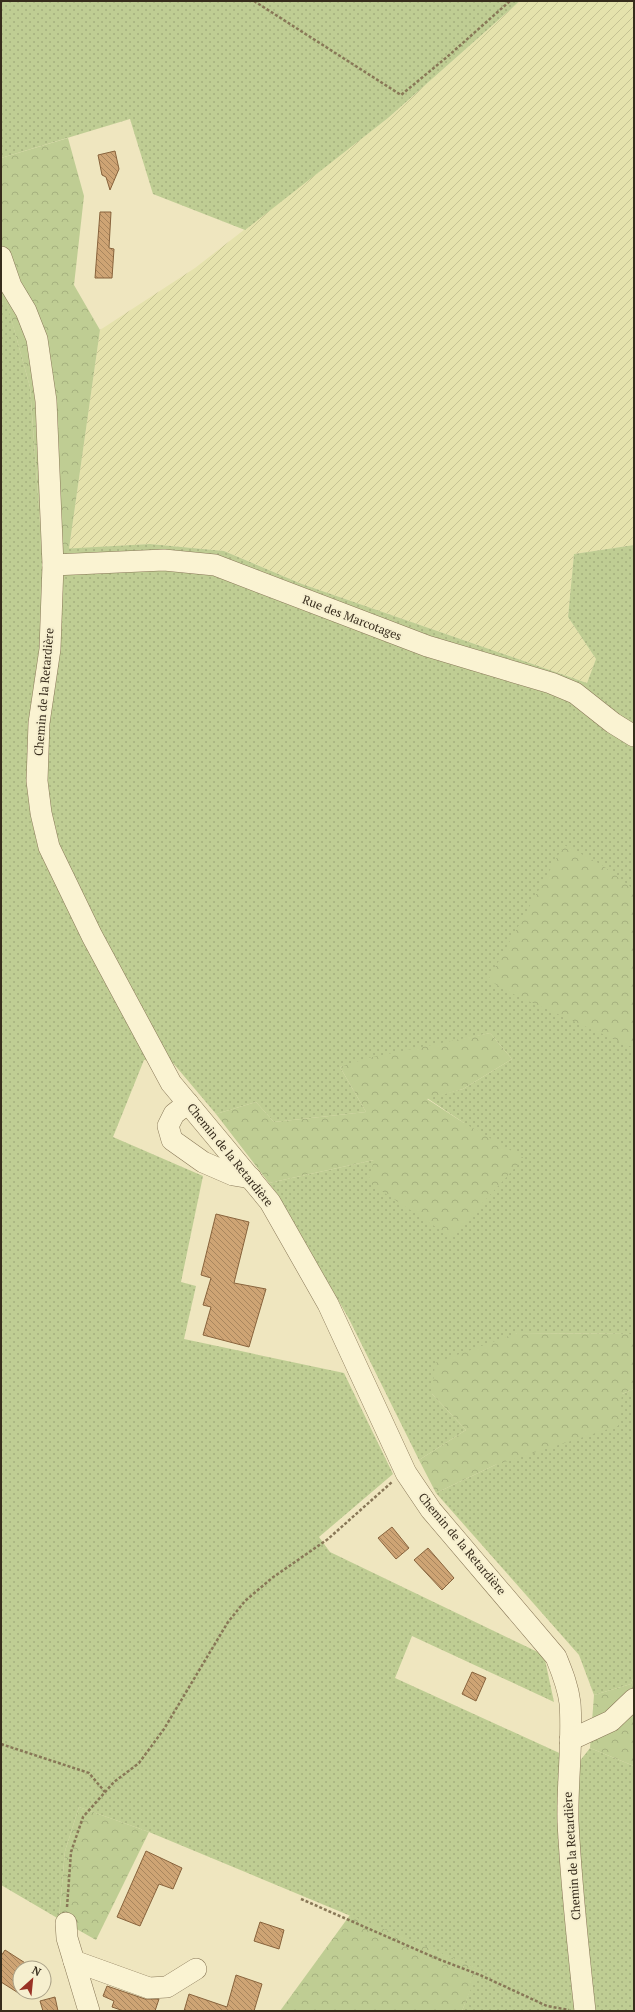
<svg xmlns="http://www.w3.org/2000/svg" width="635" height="2012" viewBox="0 0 635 2012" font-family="'PT Serif',serif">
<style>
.farmland{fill:url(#farmland-furrows)}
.grass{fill:url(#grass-dots)}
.forest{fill:url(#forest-crowns)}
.building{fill:url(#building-back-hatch);stroke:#88633c}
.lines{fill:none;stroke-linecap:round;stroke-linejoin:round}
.minor-casing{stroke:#887757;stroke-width:22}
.path{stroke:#887757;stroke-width:2.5;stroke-dasharray:3 2;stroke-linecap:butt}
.minor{stroke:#faf3d2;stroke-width:21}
.labels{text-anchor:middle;stroke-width:4;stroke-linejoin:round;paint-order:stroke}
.street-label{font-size:12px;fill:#372c1c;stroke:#f6efcf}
</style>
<defs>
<pattern id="farmland-furrows" width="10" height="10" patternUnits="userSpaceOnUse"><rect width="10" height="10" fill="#e5e2ac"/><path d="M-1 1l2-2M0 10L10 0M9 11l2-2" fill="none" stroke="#c5c293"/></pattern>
<pattern id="grass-dots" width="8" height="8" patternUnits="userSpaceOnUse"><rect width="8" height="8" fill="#bfcd93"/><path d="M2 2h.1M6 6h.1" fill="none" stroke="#a5b07e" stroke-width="1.8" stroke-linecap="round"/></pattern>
<pattern id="forest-crowns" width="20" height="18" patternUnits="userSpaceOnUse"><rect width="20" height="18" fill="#bfcd93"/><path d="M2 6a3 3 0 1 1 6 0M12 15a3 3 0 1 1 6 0" fill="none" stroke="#a5b07e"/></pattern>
<pattern id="building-back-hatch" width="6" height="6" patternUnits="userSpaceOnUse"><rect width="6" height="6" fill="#cea474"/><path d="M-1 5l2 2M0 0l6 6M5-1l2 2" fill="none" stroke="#a8865e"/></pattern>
</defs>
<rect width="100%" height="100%" fill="#efe6bf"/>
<path class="farmland" d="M 520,1 L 634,1 L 634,545 L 574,554 L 568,617 L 596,659 L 587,683 L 302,584 L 224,551 L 150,544 L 69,549 L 100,330 L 195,268 L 388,118 Z"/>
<g class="grass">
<path d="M 1,1 L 520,1 L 388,118 L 245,230 L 153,194 L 130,119 L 1,158 Z"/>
<path d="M 1,302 L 7,303 L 30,387 L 42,550 L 150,544 L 224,551 L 302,584 L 587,683 L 596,659 L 568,617 L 574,554 L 634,545 L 634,1334 L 517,1333 L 432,1394 L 466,1430 L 419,1460 L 349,1319 L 279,1197 L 269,1183 L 374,1160 L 464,1123 L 427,1098 L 463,1089 L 512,1059 L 490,1033 L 340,1067 L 366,1112 L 274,1122 L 256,1102 L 216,1114 L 173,1063 L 144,1060 L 113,1137 L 203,1176 L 181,1282 L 196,1286 L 184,1339 L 344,1373 L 393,1474 L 319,1537 L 330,1552 L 544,1655 L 554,1702 L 412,1636 L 395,1678 L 579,1762 L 590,1748 L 634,1766 L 634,2011 L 462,2011 L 478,1969 L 149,1832 L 79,1807 L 65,1851 L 59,1919 L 1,1885 Z"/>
<path d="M 634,1389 L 634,1676 L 631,1684 L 594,1695 L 579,1655 L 436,1493 L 495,1465 L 622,1394 Z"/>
</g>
<g class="forest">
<path d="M 68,138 L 84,196 L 74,285 L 100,330 L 69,549 L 42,550 L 30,387 L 7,304 L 1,302 L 1,158 Z"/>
<path d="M 564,845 L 602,865 L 631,887 L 634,883 L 634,1048 L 517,996 L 488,980 Z"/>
<path d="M 490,1033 L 512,1059 L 463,1089 L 427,1099 L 464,1123 L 524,1158 L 451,1237 L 368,1182 L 374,1160 L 269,1183 L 216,1114 L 256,1102 L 274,1122 L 366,1112 L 340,1067 L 368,1058 Z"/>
<path d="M 517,1333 L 634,1334 L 634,1389 L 622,1394 L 618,1426 L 495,1465 L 436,1493 L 419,1460 L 466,1430 L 432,1394 L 435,1363 Z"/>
<path d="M 634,1676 L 634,1766 L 590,1748 L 594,1695 L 631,1684 Z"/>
<path d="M 79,1807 L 149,1832 L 96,1940 L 59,1919 L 65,1851 Z"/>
<path d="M 350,1915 L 479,1969 L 462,2011 L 280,2011 Z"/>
</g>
<g class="building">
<path d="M 115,151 L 119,169 L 110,190 L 106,177 L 102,175 L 98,155 Z"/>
<path d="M 100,212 L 111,212 L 109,248 L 114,249 L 112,278 L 95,278 Z"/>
<path d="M 216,1214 L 249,1222 L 234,1283 L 266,1289 L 249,1347 L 203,1335 L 211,1307 L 203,1305 L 211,1278 L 201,1275 Z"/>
<path d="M 392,1527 L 409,1548 L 396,1559 L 378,1538 Z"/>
<path d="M 428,1548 L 454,1578 L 442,1590 L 414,1560 Z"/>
<path d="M 472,1672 L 486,1678 L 476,1701 L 462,1694 Z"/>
<path d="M 146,1851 L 182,1868 L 173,1889 L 159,1884 L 140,1926 L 117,1917 Z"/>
<path d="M 260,1922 L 284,1930 L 279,1949 L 254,1941 Z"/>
<path d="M 5,1950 L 33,1968 L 20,1968 L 20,1994 L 1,1982 L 1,1956 Z"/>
<path d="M 236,1975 L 262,1984 L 254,2011 L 184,2011 L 189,1994 L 227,2007 Z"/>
<path d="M 107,1986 L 145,1999 L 159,1999 L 155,2011 L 124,2011 L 112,2007 L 114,2001 L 103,1996 Z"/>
<path d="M 55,1997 L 58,2011 L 43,2011 L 40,2001 Z"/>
</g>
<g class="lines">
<defs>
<g id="minor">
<path d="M 1,257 L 11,286 L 26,311 L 37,339 L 46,401 L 53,565 L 50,649 L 39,723 L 37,781 L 41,813 L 49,847 L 92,936 L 171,1083 L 270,1202 L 328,1304 L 406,1473 L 431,1510 L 556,1657 C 562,1672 568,1686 570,1703 C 573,1742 567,1782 568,1821 C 571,1885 578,1948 585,2011"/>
<path d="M 53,565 L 164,560 L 215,565 L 427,646 L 551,683 L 575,693 L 613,723 L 634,736"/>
<path d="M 188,1103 L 174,1114 L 168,1126 L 172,1140 L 203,1162 L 233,1175 L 251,1178"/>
<path d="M 570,1740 L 611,1721 L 634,1699"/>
<path d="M 66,1923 L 67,1938 L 89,2011"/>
<path d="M 74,1961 L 149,1988 L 167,1987 L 196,1969"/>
</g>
</defs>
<use href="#minor" class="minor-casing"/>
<g class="path">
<path d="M 254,1 L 401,95 L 447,57 L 510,1"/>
<path d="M 1,1744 L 89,1773 L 105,1792"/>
<path d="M 301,1899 L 438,1959 L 480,1975 L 547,2006 L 569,2010"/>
<path d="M 67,1907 L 71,1852 L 83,1817 L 114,1782 L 139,1763 L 164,1729 L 228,1622 L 245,1601 L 272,1578 L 328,1539 L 392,1482"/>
</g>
<use href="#minor" class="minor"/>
</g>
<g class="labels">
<g class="street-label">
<text transform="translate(352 618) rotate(21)" y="4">Rue des Marcotages</text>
<text transform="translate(44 692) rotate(-85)" y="4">Chemin de la Retardière</text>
<text transform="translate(230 1155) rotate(51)" y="4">Chemin de la Retardière</text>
<text transform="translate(462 1544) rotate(50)" y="4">Chemin de la Retardière</text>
<text transform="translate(572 1856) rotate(-94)" y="4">Chemin de la Retardière</text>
</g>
</g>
<rect width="635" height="2012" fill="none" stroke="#372c1c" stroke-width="4"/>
<g transform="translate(32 1980) rotate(27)"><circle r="19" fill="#f6efcf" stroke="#aaa187"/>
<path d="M0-3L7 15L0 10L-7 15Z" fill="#993225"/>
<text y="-6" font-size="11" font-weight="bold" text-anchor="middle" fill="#372c1c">N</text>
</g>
</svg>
